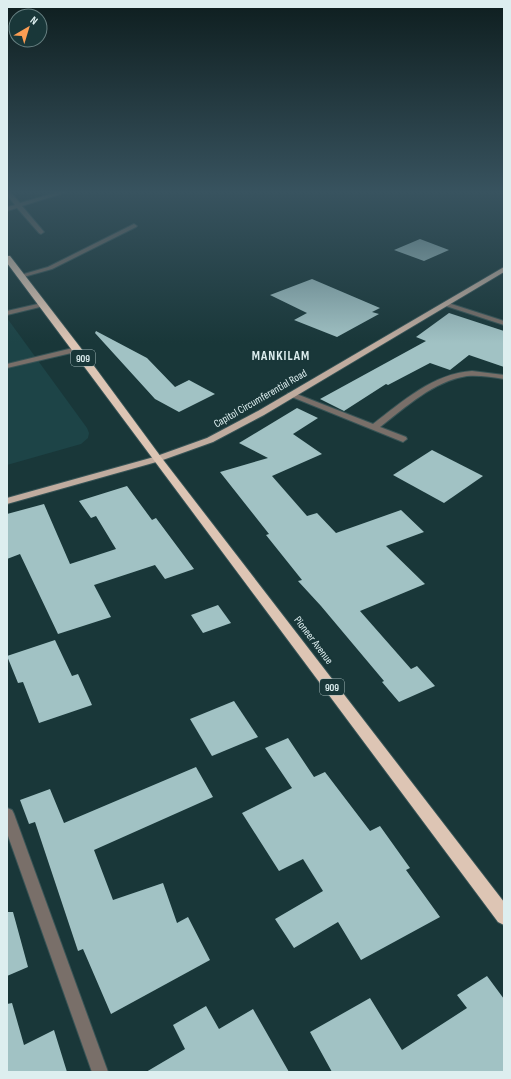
<svg xmlns="http://www.w3.org/2000/svg" width="511" height="1079" viewBox="0 0 511 1079" font-family="'Sofia Sans Condensed',sans-serif">
<style>
.built{fill:#1d4447}
.building{fill:#a1c2c4}
.lines{fill:none;stroke-linecap:round;stroke-linejoin:round}
.minor-casing{stroke:#385456;stroke-width:2}
.major-casing{stroke:#385456;stroke-width:2}
.highway-casing{stroke:#385456;stroke-width:2}
.minor{fill:#796f69;fill-rule:evenodd}
.major{fill:#c0ac9f;fill-rule:evenodd}
.highway{fill:#ddc5b4;fill-rule:evenodd}
.labels{text-anchor:middle;stroke-width:4;stroke-linejoin:round;paint-order:stroke}
.shield{fill:#193739;stroke:#a2b7b8;stroke-width:1}
.shield-label{font-size:10px;font-weight:bold;fill:#ddeeef}
.street-label{font-size:11px;fill:#ddeeef;stroke:#193739}
.far-district-label{font-size:13px;font-weight:bold;letter-spacing:1px;fill:#ddeeef;stroke:#193739}
</style>
<rect width="100%" height="100%" fill="#193739"/>
<path class="built" d="M 7,318 L 87,428 L 89,433 L 88,438 L 81,444 L 7,465 Z"/>
<g class="building">
<path d="M 420,239 L 449,250 L 424,261 L 394,250 Z"/>
<path d="M 312,279 L 380,308 L 372,312 L 379,314 L 337,337 L 294,320 L 307,313 L 270,295 Z"/>
<path d="M 449,313 L 504,331 L 504,367 L 469,355 L 450,370 L 430,363 L 388,385 L 386,384 L 344,411 L 320,399 L 426,341 L 416,337 Z"/>
<path d="M 96,331 L 147,358 L 175,387 L 189,380 L 215,394 L 179,412 L 155,399 L 95,333 Z"/>
<path d="M 297,408 L 318,418 L 293,434 L 322,454 L 272,476 L 307,516 L 317,513 L 336,533 L 401,510 L 424,532 L 386,546 L 425,584 L 360,611 L 411,669 L 417,666 L 435,686 L 399,702 L 382,682 L 384,681 L 321,606 L 298,581 L 302,580 L 266,535 L 269,534 L 220,472 L 268,458 L 239,443 Z"/>
<path d="M 432,450 L 483,476 L 444,503 L 393,475 Z"/>
<path d="M 127,486 L 152,520 L 156,518 L 194,569 L 165,579 L 155,565 L 94,585 L 111,617 L 58,634 L 20,554 L 7,559 L 7,514 L 44,504 L 70,564 L 116,549 L 96,516 L 91,518 L 79,501 Z"/>
<path d="M 218,605 L 231,623 L 203,633 L 191,615 Z"/>
<path d="M 55,640 L 72,676 L 78,674 L 92,705 L 39,723 L 23,682 L 18,683 L 7,656 Z"/>
<path d="M 234,701 L 258,737 L 212,756 L 190,719 Z"/>
<path d="M 288,738 L 314,777 L 325,772 L 370,831 L 380,826 L 410,868 L 406,870 L 440,917 L 361,960 L 338,922 L 294,948 L 275,919 L 323,891 L 303,859 L 279,871 L 242,813 L 292,788 L 265,748 Z"/>
<path d="M 196,767 L 213,797 L 94,850 L 113,900 L 163,883 L 177,923 L 188,917 L 210,960 L 111,1014 L 83,949 L 78,951 L 35,822 L 29,824 L 20,800 L 50,789 L 64,823 Z"/>
<path d="M 7,912 L 13,912 L 28,967 L 7,976 Z"/>
<path d="M 487,976 L 504,999 L 504,1072 L 332,1072 L 310,1032 L 370,998 L 402,1050 L 467,1008 L 457,995 Z"/>
<path d="M 12,1003 L 24,1045 L 54,1030 L 67,1072 L 7,1072 L 7,1004 Z"/>
<path d="M 206,1006 L 219,1029 L 253,1009 L 289,1072 L 146,1072 L 185,1049 L 173,1025 Z"/>
</g>
<g class="lines">
<defs>
<g id="minor">
<path d="M 7,192 L 10,192 L 20,203 L 58,192 L 67,192 L 22,206 L 44,232 L 41,234 L 39,233 L 17,208 L 7,211 L 7,207 L 15,205 L 7,195 Z"/>
<path d="M 134,224 L 137,226 L 136,227 L 52,269 L 20,278 L 17,276 L 48,267 Z"/>
<path d="M 445,302 L 504,321 L 504,325 L 443,305 L 442,304 Z"/>
<path d="M 42,303 L 44,304 L 44,306 L 7,315 L 7,311 Z"/>
<path d="M 77,347 L 80,347 L 80,351 L 7,368 L 7,364 Z"/>
<path d="M 472,371 L 504,375 L 504,379 C 492,377 479,375 467,376 C 434,381 406,407 380,427 L 406,437 L 407,439 L 403,442 L 287,395 L 288,393 L 294,393 L 373,424 C 402,402 434,373 472,371 Z"/>
<path d="M 7,808 L 12,810 L 14,814 L 108,1072 L 92,1072 L 7,833 Z"/>
</g>
<path id="major" d="M 504,267 L 504,272 L 264,415 L 213,442 L 160,461 L 7,504 L 7,498 L 154,457 L 207,438 L 258,411 Z"/>
<path id="highway" d="M 7,256 L 10,256 L 80,347 L 161,457 L 504,902 L 504,925 L 498,922 L 7,263 Z"/>
</defs>
<use href="#minor" class="minor-casing"/>
<use href="#major" class="major-casing"/>
<use href="#highway" class="highway-casing"/>
<use href="#minor" class="minor"/>
<use href="#major" class="major"/>
<use href="#highway" class="highway"/>
</g>
<linearGradient id="sky" x2="0" y2="1"><stop stop-color="#0e1e1f"/><stop offset="0.56" stop-color="#38535f"/><stop offset="1" stop-color="#38535f" stop-opacity="0"/></linearGradient>
<rect width="511" height="343" fill="url(#sky)"/>
<g class="labels">
<g class="shield">
<rect x="71" y="350" width="24" height="16" rx="3"/>
<rect x="320" y="679" width="24" height="16" rx="3"/>
</g>
<g class="shield-label">
<text x="83" y="362">909</text>
<text x="332" y="691">909</text>
</g>
<g class="street-label">
<text transform="translate(260 398) rotate(-30)" y="4">Capitol Circumferential Road</text>
<text transform="translate(314 640) rotate(53)" y="4">Pioneer Avenue</text>
</g>
<g class="far-district-label">
<text x="281" y="360">MANKILAM</text>
</g>
</g>
<rect width="511" height="1079" fill="none" stroke="#ddeeef" stroke-width="16"/>
<g transform="translate(28 28) rotate(38)"><circle r="19" fill="#193739" stroke="#678082"/>
<path d="M0-3L7 15L0 10L-7 15Z" fill="#fc9d53"/>
<text y="-6" font-size="11" font-weight="bold" text-anchor="middle" fill="#ddeeef">N</text>
</g>
</svg>
